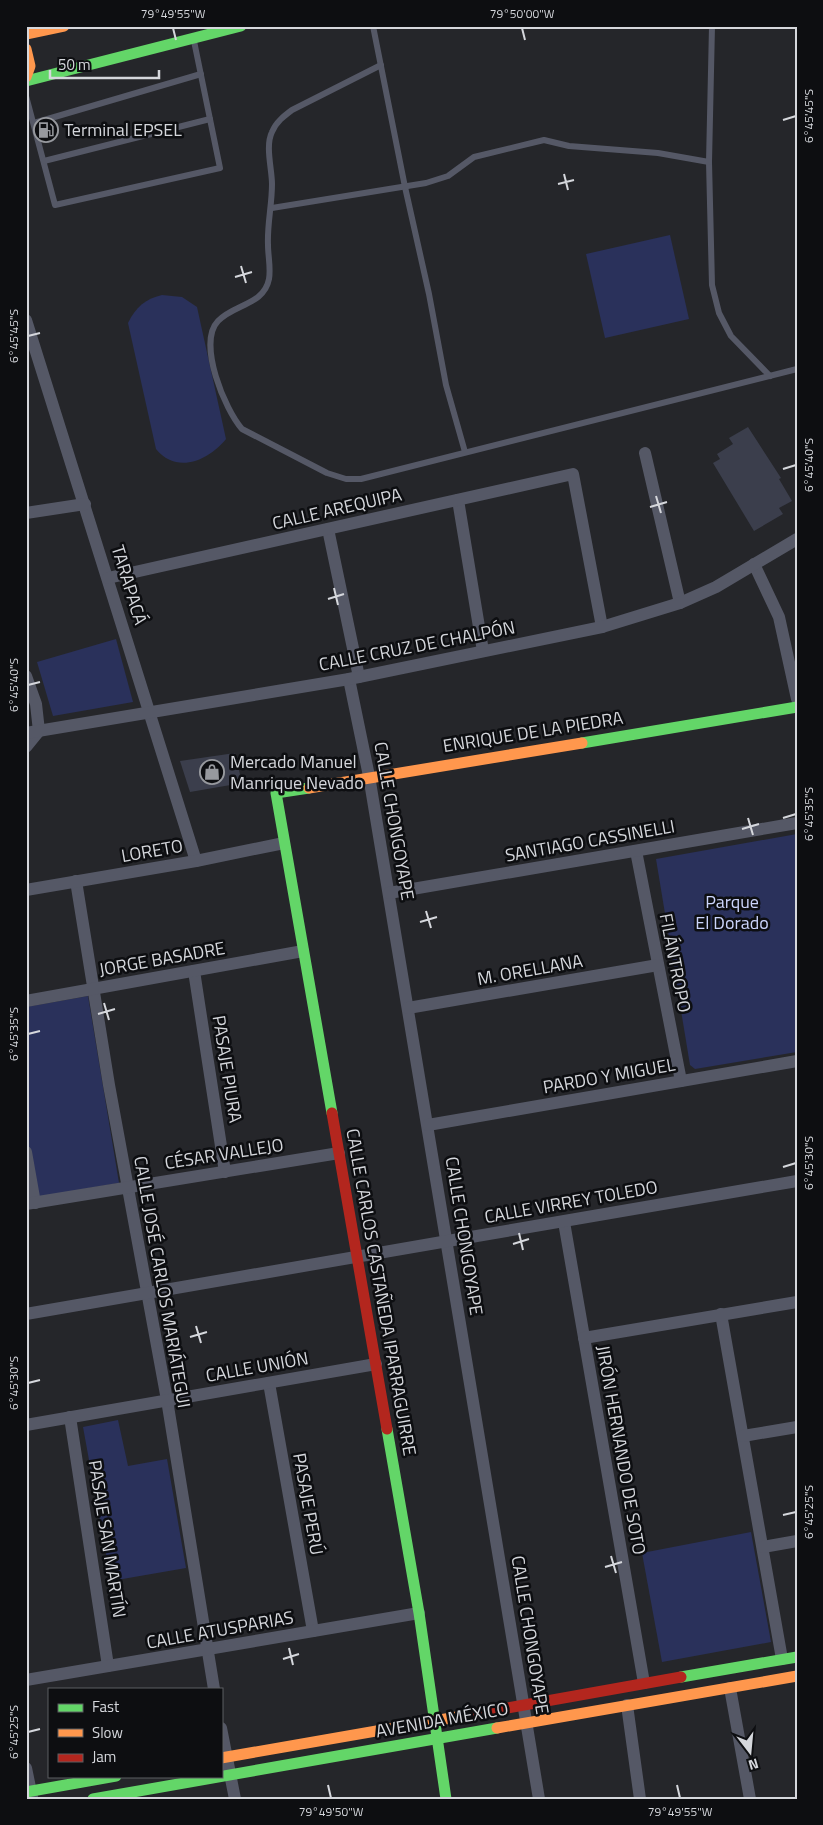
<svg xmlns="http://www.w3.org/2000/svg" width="823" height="1825" viewBox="0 0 823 1825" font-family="'Titillium Web',sans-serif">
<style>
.green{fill:#2a315b}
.building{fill:#3b3e4c}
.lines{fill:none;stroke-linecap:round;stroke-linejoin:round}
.lane{stroke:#555866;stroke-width:6}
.street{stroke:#555866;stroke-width:12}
.fast{stroke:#63d668;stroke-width:11}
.slow{stroke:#ff974d;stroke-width:11}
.jam{stroke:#b3261e;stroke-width:11}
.ticks{fill:none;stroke:#d5d7dc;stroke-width:2}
.labels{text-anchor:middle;stroke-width:5;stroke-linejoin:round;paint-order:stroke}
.poi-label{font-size:18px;fill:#d5d7dc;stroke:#0d0e11;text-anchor:start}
.street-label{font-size:18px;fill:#d5d7dc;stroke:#0d0e11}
.park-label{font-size:18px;fill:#ccd5fc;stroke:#0d0e11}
.neatline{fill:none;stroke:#d5d7dc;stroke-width:2}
.ticks-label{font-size:12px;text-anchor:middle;fill:#d5d7dc}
</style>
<rect width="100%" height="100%" fill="#25262a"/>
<g class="green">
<path d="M 670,235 L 689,319 L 605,338 L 586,254 Z"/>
<path d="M 162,295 L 182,297 L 197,307 L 226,439 C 209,460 177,475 156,449 L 128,323 C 136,307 145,299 162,295 Z"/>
<path d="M 116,639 L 133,702 L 53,716 L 37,662 Z"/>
<path d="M 797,834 L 797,1052 L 695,1069 L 690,1065 L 656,859 Z"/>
<path d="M 88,996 L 119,1183 L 37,1197 L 26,1138 L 26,1007 Z"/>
<path d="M 118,1420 L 128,1466 L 167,1459 L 186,1568 L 111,1581 L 83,1427 Z"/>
<path d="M 751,1532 L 771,1642 L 662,1662 L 642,1553 Z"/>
</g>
<g class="building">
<path d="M 748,427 L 781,478 L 779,479 L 792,501 L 779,508 L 783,514 L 754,531 L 713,463 L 720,459 L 717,454 L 733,444 L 729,438 Z"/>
<path d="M 235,753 L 242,783 L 190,792 L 180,761 Z"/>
</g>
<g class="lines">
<g class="lane">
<path d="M 373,26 L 405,187 L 429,294 L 446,385 L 465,452"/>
<path d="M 712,26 L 709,162 L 712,285 L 719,313 L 731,336 L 770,376"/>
<path d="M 381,65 L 292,110 C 284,116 276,122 272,132 C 265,146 272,169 272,184 C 272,205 267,225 268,245 C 268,256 271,268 269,279 C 264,305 234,304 218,321 C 197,343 225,410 242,429 L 327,473 L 346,479 L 361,479 L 797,369"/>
<path d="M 26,96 L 55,205 L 220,168 L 194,41"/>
<path d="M 34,123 L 201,74"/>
<path d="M 44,161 L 210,119"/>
<path d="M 272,208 L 426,183 L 448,176 L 474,157 L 544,140 L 569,146 L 658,153 L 709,162"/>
</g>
<g class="street">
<path d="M 26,320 L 196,861"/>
<path d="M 645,453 L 680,603"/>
<path d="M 458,500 L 483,651"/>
<path d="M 26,513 L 85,504"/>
<path d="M 328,529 L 359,677"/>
<path d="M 754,564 L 779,617 L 797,699"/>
<path d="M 108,578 L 573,474 L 602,627"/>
<path d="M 26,676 L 36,704 L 39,731 L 26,747"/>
<path d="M 349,679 L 369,776 L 539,1799"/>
<path d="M 26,733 L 349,679 L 602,627 L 680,603 L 716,587 L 797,539"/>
<path d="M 636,851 L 681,1081"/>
<path d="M 76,881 L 109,1085 L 167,1400 L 214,1689"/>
<path d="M 26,890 L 196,861 L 284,843"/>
<path d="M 389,893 L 797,823"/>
<path d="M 194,971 L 225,1172"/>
<path d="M 26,1001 L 303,951"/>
<path d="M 408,1008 L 658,965"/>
<path d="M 428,1125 L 797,1061"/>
<path d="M 26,1152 L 35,1203"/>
<path d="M 26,1204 L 339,1153"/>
<path d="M 564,1222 L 644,1683"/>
<path d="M 26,1314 C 283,1268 540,1226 797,1181"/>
<path d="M 721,1314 L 782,1659"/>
<path d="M 584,1338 L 797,1302"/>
<path d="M 269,1383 L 313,1631"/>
<path d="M 70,1417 L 108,1666"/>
<path d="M 26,1425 L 376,1364"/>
<path d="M 743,1436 L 797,1427"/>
<path d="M 763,1547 L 797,1541"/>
<path d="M 26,1680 L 419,1613"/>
<path d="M 730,1688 L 750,1799"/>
<path d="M 627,1705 L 640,1799"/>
<path d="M 221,1728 L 235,1799"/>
<path d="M 26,1768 L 32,1797"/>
</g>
<g class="fast">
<path d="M 26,81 L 241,26"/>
<path d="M 582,743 L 797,707"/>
<path d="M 309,788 L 276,793 L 332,1113"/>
<path d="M 387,1429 L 419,1613 L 446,1799"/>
<path d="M 681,1677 L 797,1657"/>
<path d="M 26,1792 L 116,1776"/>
<path d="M 93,1799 L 497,1728"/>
</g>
<g class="slow">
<path d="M 26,34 L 64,26"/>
<path d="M 26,49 L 30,66 L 26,77"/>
<path d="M 309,788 L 582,743"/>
<path d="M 497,1728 L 797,1676"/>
<path d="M 221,1758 L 474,1714"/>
</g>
<g class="jam">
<path d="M 332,1113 L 387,1429"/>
<path d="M 474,1714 L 681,1677"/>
</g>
</g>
<path class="ticks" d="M 173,28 L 176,40M 522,28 L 525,40M 783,120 L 796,116M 564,174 L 568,190M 558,184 L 574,180M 241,266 L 246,283M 235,277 L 252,272M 28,336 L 40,333M 783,469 L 796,465M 656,496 L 661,513M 650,507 L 667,502M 334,588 L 338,605M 328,599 L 344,594M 28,685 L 40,682M 748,818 L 753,835M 783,818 L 796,814M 742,829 L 759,824M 426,911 L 431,928M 420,922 L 437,917M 104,1003 L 109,1020M 98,1014 L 115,1009M 28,1034 L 40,1031M 783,1167 L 796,1163M 519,1233 L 523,1250M 513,1244 L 529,1239M 196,1326 L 201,1343M 190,1337 L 207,1332M 28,1383 L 40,1380M 783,1515 L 796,1512M 611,1556 L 616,1573M 605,1567 L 622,1562M 289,1648 L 293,1665M 283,1659 L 299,1654M 28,1732 L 40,1729M 328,1785 L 331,1798M 677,1785 L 680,1798"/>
<defs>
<symbol id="fuel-ring" viewBox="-11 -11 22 22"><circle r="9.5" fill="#0d0e11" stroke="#97999e" stroke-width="1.5"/><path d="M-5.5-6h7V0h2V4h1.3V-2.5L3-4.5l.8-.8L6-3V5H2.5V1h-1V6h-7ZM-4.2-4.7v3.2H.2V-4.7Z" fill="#97999e"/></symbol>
<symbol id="shop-ring" viewBox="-11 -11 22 22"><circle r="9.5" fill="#0d0e11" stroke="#97999e" stroke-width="1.5"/><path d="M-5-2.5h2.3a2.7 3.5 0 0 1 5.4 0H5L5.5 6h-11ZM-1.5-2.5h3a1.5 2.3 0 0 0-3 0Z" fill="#97999e"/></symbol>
</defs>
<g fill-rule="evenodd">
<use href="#fuel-ring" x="32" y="116" width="28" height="28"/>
<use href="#shop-ring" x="198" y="758" width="28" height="28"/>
</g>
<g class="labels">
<g class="poi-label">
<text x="64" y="136">Terminal EPSEL</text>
<text x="230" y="768">Mercado Manuel<tspan x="230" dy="21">Manrique Nevado</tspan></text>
</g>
<g class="street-label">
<text transform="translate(337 509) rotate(-13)" y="6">CALLE AREQUIPA</text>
<text transform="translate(129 585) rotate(73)" y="6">TARAPACÁ</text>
<text transform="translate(417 646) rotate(-11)" y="6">CALLE CRUZ DE CHALPÓN</text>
<text transform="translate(533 732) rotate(-9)" y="6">ENRIQUE DE LA PIEDRA</text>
<text transform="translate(394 821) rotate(80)" y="6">CALLE CHONGOYAPE</text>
<text transform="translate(590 841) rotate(-10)" y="6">SANTIAGO CASSINELLI</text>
<text transform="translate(152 851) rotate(-10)" y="6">LORETO</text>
<text transform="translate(162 959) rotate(-10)" y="6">JORGE BASADRE</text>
<text transform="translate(675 963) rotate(79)" y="6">FILÁNTROPO</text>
<text transform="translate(530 970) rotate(-10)" y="6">M. ORELLANA</text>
<text transform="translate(227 1069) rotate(81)" y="6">PASAJE PIURA</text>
<text transform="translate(609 1076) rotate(-10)" y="6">PARDO Y MIGUEL</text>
<text transform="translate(224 1154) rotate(-9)" y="6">CÉSAR VALLEJO</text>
<text transform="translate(571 1202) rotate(-10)" y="6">CALLE VIRREY TOLEDO</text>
<text transform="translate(464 1236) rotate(81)" y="6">CALLE CHONGOYAPE</text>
<text transform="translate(162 1282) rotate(80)" y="6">CALLE JOSÉ CARLOS MARIÁTEGUI</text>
<text transform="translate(381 1292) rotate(80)" y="6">CALLE CARLOS CASTAÑEDA IPARRAGUIRRE</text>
<text transform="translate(257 1367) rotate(-10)" y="6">CALLE UNIÓN</text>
<text transform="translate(621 1450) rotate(80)" y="6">JIRÓN HERNANDO DE SOTO</text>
<text transform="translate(308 1504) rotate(80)" y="6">PASAJE PERÚ</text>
<text transform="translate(107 1539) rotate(81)" y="6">PASAJE SAN MARTÍN</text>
<text transform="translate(220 1630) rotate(-10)" y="6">CALLE ATUSPARIAS</text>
<text transform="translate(530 1635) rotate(81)" y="6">CALLE CHONGOYAPE</text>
<text transform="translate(442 1720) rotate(-10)" y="6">AVENIDA MÉXICO</text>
</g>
<g class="park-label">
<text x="732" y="908">Parque<tspan x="732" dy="21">El Dorado</tspan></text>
</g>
</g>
<rect width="823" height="1825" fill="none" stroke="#0d0e11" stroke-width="55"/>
<rect x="48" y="1688" width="175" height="90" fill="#0d0e11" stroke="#5d5e62"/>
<rect x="58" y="1704" width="25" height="8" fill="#63d668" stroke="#5d5e62"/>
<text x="92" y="1712" font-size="15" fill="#d5d7dc">Fast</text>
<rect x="58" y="1729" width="25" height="8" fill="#ff974d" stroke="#5d5e62"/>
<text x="92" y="1738" font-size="15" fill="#d5d7dc">Slow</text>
<rect x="58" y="1754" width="25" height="8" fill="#b3261e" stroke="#5d5e62"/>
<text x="92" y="1762" font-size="15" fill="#d5d7dc">Jam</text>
<g transform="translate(750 1752) rotate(164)" stroke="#0d0e11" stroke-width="4" paint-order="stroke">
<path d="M0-4L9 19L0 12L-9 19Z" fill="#d5d7dc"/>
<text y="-8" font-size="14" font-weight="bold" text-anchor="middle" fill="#d5d7dc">N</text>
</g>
<path d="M50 70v8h109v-8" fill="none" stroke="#d5d7dc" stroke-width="2.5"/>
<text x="58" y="70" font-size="15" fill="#d5d7dc" stroke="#0d0e11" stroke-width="4" paint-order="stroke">50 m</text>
<rect x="28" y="28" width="768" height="1770" class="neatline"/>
<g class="ticks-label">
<text x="173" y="18">79°49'55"W</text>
<text x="522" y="18">79°50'00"W</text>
<text transform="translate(809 116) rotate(-90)" y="4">6°45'45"S</text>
<text transform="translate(14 336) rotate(-90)" y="4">6°45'45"S</text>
<text transform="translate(809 465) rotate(-90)" y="4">6°45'40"S</text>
<text transform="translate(14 685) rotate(-90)" y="4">6°45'40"S</text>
<text transform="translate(809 814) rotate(-90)" y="4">6°45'35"S</text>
<text transform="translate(14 1034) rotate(-90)" y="4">6°45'35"S</text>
<text transform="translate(809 1163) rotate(-90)" y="4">6°45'30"S</text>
<text transform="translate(14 1383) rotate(-90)" y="4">6°45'30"S</text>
<text transform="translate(809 1512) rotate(-90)" y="4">6°45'25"S</text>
<text transform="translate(14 1732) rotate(-90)" y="4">6°45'25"S</text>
<text x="331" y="1816">79°49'50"W</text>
<text x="680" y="1816">79°49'55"W</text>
</g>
</svg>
